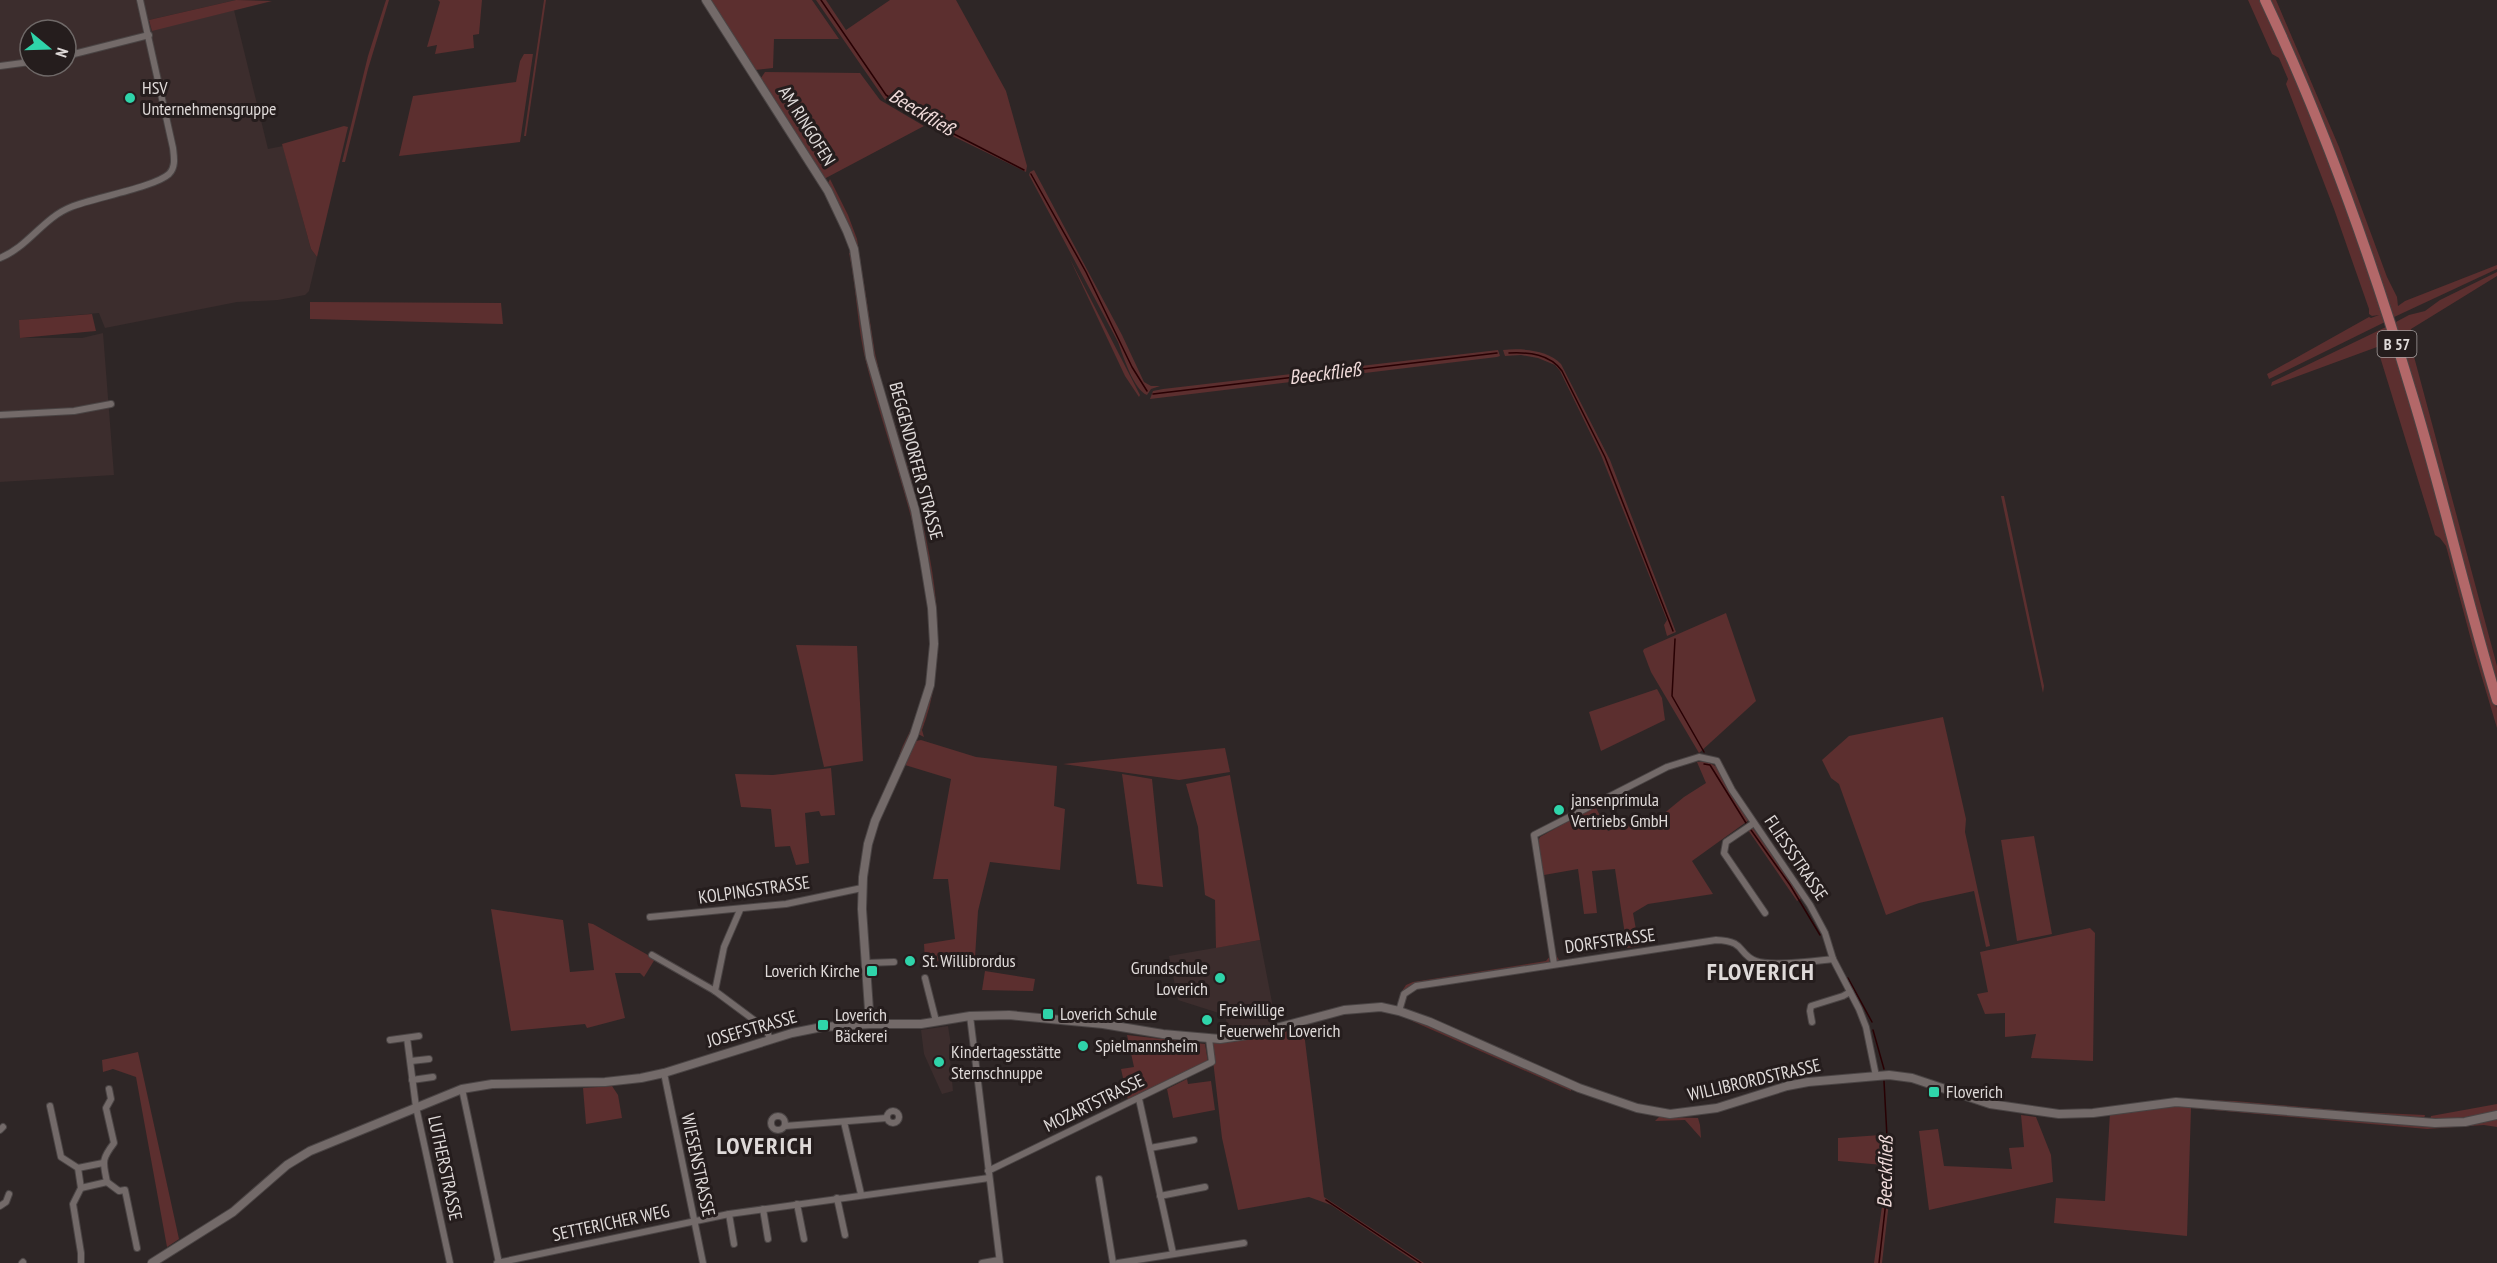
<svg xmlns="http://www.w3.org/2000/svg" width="2497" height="1263" viewBox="0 0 2497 1263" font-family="'PT Sans Narrow',sans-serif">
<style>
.built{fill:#3c2d2d;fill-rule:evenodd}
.green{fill:#5c2f2f}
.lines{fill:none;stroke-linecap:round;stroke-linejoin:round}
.stream{stroke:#280003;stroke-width:1.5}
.minor-casing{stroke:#4a4444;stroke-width:8}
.tertiary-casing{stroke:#4a4444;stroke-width:10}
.primary-casing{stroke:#4a4444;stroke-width:12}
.minor{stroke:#736a69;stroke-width:6}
.tertiary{stroke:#736a69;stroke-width:8}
.primary{stroke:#b36869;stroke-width:10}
.poi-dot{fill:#2fd4aa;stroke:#251d1d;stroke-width:2}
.labels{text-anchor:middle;stroke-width:6;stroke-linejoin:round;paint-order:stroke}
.shield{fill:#251d1d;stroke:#a7a1a1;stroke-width:1.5}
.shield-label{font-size:16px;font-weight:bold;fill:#dfdad9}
.poi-label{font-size:18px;fill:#dfdad9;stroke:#251d1d;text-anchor:start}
.street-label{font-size:18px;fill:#dfdad9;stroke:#251d1d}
.water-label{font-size:20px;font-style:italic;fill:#f0dbda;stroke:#251d1d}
.district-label{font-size:24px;font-weight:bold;letter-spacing:1.5px;fill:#dfdad9;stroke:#251d1d}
</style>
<rect width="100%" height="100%" fill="#2e2626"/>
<g class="built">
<path d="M 0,0 L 236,0 L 149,20 L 152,30 L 234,10 L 268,149 L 283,146 L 311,249 L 317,257 L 309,291 L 305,295 L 278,300 L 237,302 L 105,328 L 99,313 L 20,320 L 20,338 L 82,338 L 103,333 L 114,475 L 0,482 ZM 30,30 L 66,30 L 66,66 L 30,66 Z"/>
<path d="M 1260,940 L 1276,1023 L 1229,1034 L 1225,1015 L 1178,1000 L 1169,956 Z"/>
<path d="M 948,1026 L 953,1058 L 950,1059 L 953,1091 L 942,1094 L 924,1054 L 921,1030 Z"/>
</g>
<g class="green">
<path d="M 236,0 L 272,1 L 152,31 L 149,20 Z"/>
<path d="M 386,0 L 389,0 L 368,69 L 345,162 L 342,162 L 368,56 Z"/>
<path d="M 438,0 L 482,0 L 479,34 L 473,35 L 474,48 L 435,54 L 437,45 L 427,47 L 440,2 Z"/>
<path d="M 544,0 L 546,0 L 526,136 L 524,136 Z"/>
<path d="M 709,0 L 812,0 L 839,39 L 774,39 L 773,68 L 755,70 Z"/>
<path d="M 816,0 L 826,0 L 846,30 L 890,0 L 956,0 L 1006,91 L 1027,166 L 1026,172 L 926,123 L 885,100 Z"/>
<path d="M 2248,0 L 2261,0 C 2310,104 2348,213 2387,321 L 2269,379 L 2267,374 L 2369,317 L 2371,318 L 2379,315 L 2372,316 L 2369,314 L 2369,309 L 2334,209 L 2286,84 L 2288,79 L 2279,58 L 2272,54 Z"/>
<path d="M 2269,0 L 2276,0 L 2339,147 L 2387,277 L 2397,297 L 2398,306 L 2405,301 L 2497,265 L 2497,269 L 2392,318 Z"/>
<path d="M 524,54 L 533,54 L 520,142 L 399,156 L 413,96 L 516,82 L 520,61 Z"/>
<path d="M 765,72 L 860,73 L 880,100 L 924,126 L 824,179 L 761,78 Z"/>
<path d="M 344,126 L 348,127 L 317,257 L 311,249 L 282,144 Z"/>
<path d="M 1034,170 L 1122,335 L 1144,382 L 1151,386 L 1160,386 L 1151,389 L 1147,395 C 1134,390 1123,356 1118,342 L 1029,175 L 1030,172 Z"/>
<path d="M 830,179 L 848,215 L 857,239 L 875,353 L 883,387 L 904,453 L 874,364 L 859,263 L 827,185 Z"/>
<path d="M 849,253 L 851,253 L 861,323 L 912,510 L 929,607 L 931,647 L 928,680 L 918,717 L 898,762 C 899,749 911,731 917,717 C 924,697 928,675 929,654 C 933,554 891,460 867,366 C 857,329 857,290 849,253 Z"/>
<path d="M 1069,257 L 1140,395 L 1139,397 L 1125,376 Z"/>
<path d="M 2497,272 L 2497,276 L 2411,329 L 2409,338 L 2497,666 L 2497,688 L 2394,323 L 2409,315 L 2425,311 L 2440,300 Z"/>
<path d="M 310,302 L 501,303 L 503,324 L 310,319 Z"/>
<path d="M 92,314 L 96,331 L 20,338 L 19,320 Z"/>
<path d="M 2388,326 L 2497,708 L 2497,728 L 2474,651 L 2446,546 L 2440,538 L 2435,535 L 2377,347 L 2271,386 L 2272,382 Z"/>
<path d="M 1498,350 L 1500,356 L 1497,357 L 1150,399 L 1153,391 L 1163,389 Z"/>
<path d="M 1503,350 C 1522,348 1548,350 1561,364 L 1610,460 L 1676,632 L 1667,636 L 1664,625 L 1667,620 L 1601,455 L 1560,371 L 1555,365 L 1538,358 L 1521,355 L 1505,356 Z"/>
<path d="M 905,458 C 930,543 955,644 922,730 L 924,737 L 918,734 L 931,694 L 937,646 Z"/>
<path d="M 2001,496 L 2004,496 L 2041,672 L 2044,686 L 2043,693 Z"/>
<path d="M 1726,613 L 1756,701 L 1699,753 L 1651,672 L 1643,651 L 1644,649 Z"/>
<path d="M 796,645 L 857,646 L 863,761 L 824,767 Z"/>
<path d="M 1657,689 L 1662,698 L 1665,720 L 1601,751 L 1589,712 Z"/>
<path d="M 1943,717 L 1966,819 L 1965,832 L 1990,946 L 1986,947 L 1974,891 L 1919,903 L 1886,915 L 1839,784 L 1831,778 L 1822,760 L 1849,736 Z"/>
<path d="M 921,740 L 976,757 L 1057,766 L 1054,806 L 1065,809 L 1060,870 L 990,862 L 978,911 L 975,957 L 925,962 L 924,944 L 955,939 L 948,879 L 933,879 L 951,779 L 905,765 L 916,741 Z"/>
<path d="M 1225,748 L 1230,772 L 1179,780 L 1063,764 Z"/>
<path d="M 1706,761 L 1717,767 L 1749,820 L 1692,861 L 1713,894 L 1648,904 L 1633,913 L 1639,946 L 1627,948 L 1615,869 L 1592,871 L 1597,913 L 1584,914 L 1578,869 L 1544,875 L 1555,953 L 1559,960 L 1555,961 L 1537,843 L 1540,837 L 1595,806 L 1608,831 L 1641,818 L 1645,829 L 1684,797 L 1706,783 L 1697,762 Z"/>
<path d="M 831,768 L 835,815 L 821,816 L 819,811 L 805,813 L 809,863 L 796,865 L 790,846 L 775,847 L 771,809 L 741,807 L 735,774 L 773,775 Z"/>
<path d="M 1122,774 L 1152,779 L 1163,887 L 1137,884 Z"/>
<path d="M 1230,775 L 1260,940 L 1216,948 L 1215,900 L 1205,895 L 1198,827 L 1186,784 Z"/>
<path d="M 1752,827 L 1803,897 L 1797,901 L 1748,830 Z"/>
<path d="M 2034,836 L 2052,934 L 2017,941 L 2001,840 Z"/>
<path d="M 491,909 L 563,920 L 570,972 L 594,970 L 588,923 L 593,924 L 655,959 L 644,977 L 640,973 L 615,973 L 625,1018 L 587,1028 L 585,1024 L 511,1031 Z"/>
<path d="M 2090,928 L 2095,933 L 2093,1061 L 2031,1058 L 2036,1034 L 2005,1037 L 2005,1013 L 1985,1014 L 1977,994 L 1988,992 L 1980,952 Z"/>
<path d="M 1550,956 L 1549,962 L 1547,963 L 1416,983 L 1402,991 L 1406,985 L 1413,982 L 1546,961 Z"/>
<path d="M 985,971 L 1035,979 L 1033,991 L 982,990 Z"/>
<path d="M 1412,1018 L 1571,1087 L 1571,1091 L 1412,1021 Z"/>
<path d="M 1303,1024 L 1324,1197 L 1424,1263 L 1417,1263 L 1331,1205 L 1309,1197 L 1238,1210 L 1222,1138 L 1211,1043 C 1243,1043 1273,1033 1303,1024 Z"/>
<path d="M 1127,1035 L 1205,1044 L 1208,1062 L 1128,1100 L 1121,1069 L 1134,1067 Z"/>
<path d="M 138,1052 L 179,1239 L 167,1247 L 136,1077 L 113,1069 L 103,1072 L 102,1060 Z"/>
<path d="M 1187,1079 L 1188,1084 L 1211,1081 L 1215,1110 L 1173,1118 L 1167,1089 Z"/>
<path d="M 612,1086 L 618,1095 L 622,1118 L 586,1124 L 583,1088 Z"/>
<path d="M 2172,1099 L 2235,1101 L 2359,1112 L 2425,1115 L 2424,1119 Z"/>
<path d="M 2497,1104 L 2497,1111 L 2469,1118 L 2430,1120 L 2431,1116 Z"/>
<path d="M 2190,1106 L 2424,1126 L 2441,1127 L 2497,1117 L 2497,1127 L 2484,1125 L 2427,1129 L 2191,1108 L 2187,1236 L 2054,1223 L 2056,1198 L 2105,1201 L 2110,1112 L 2152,1107 Z"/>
<path d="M 2021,1115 L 2036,1117 L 2051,1155 L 2053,1182 L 1929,1210 L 1919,1131 L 1938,1129 L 1944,1166 L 2012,1169 L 2009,1148 L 2024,1147 Z"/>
<path d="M 1659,1117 L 1698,1118 L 1700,1125 L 1701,1138 L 1685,1120 L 1655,1121 Z"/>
<path d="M 1881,1135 L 1883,1165 L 1838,1161 L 1838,1138 Z"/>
<path d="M 1884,1135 L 1889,1135 L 1892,1176 L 1882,1263 L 1874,1263 L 1886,1178 Z"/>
</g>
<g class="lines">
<g class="stream">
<path d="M 821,0 L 886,95 L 915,114 L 1024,170"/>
<path d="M 1031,174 L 1086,272 L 1132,367 L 1147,391"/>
<path d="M 1509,353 C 1529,352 1550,354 1562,371 L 1605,457 L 1673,631"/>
<path d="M 1153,394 L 1497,353"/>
<path d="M 1675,639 L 1672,696 L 1704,752"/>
<path d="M 1704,764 L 1710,765 L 1746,823"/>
<path d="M 1751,830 L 1790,885 L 1820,935"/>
<path d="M 1848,978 L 1872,1022"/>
<path d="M 1873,1030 L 1884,1069"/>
<path d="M 1326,1200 L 1421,1263"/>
<path d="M 1879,1263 L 1889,1174 L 1884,1081"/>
</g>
<defs>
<g id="minor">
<path d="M 66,56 L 149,35"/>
<path d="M 0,66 L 30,62"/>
<path d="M 0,258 C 28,247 43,218 71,207 C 93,198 155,187 169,174 C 176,167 174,157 173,148 L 140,0"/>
<path d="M 0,415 L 74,411 L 111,404"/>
<path d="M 1754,823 L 1726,842 L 1724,853 L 1765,913"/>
<path d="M 650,917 L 786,904 L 862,888"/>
<path d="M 652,955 L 715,991 L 766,1029 L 770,1039"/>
<path d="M 867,963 L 894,962"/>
<path d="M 1554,964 L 1534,835 L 1667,767 L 1699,757 L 1717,761 L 1732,790 L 1810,905 L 1825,933 L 1833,959 L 1859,1009 L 1866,1027 L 1876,1076"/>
<path d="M 925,978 L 936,1021"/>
<path d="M 715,991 L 724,947 L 740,910"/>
<path d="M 1399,1011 L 1404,994 L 1416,986 L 1716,940 C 1747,941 1737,954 1756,961 C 1772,967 1814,961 1833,959"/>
<path d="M 970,1016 L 1000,1263"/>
<path d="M 1812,1022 L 1810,1011 L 1811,1006 L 1843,996 L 1850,992"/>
<path d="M 407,1038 L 416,1107 L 450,1263"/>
<path d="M 390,1040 L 419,1036"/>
<path d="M 411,1061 L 429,1059"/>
<path d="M 664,1073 L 703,1263"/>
<path d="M 412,1080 L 433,1077"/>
<path d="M 109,1089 L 111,1099 L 106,1108 L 114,1143 C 101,1160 103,1162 107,1182 L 119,1191 L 125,1190 L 137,1248"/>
<path d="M 462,1089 L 499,1263"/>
<path d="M 1139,1099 L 1173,1253"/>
<path d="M 50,1106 L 61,1157 L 78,1168 L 81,1188 L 73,1204 L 81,1253 L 81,1263"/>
<circle cx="893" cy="1117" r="6"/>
<circle cx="778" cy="1123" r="7"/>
<path d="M 844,1122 L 861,1194"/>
<path d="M 785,1126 L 887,1118"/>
<path d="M 0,1130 L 3,1127"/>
<path d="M 1150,1148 L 1194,1140"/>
<path d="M 78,1168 L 103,1163"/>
<path d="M 988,1171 L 1212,1062 L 1209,1039"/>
<path d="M 1099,1179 L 1113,1263"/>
<path d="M 81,1188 L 107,1182"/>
<path d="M 1160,1196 L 1205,1187"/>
<path d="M 837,1198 L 845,1235"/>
<path d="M 797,1204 L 804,1239"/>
<path d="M 0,1206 L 6,1202 L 9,1194"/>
<path d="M 763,1209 L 768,1239"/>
<path d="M 729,1214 L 734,1244"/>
<path d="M 22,1263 L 23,1262"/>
<path d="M 497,1263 L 729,1214 L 989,1178"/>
<path d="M 982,1263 L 999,1260"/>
<path d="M 1118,1263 L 1244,1243"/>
</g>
<g id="tertiary">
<path d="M 706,0 L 828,191 L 847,231 L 854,249 L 870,357 L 915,510 L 924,559 L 932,608 L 934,644 L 930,685 L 914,735 L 875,821 L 868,844 L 863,877 L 862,909 L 870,1024"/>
<path d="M 152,1263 L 233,1212 L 287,1165 L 310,1151 L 462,1089 L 492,1084 L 605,1082 L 641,1078 L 664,1073 L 792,1033 L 822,1027 L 870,1024 L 921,1024 L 970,1016 L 1009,1015 L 1103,1024 L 1163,1034 L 1220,1039 L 1254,1034 L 1344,1010 L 1381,1007 L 1399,1011 L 1430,1022 L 1579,1088 L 1637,1108 L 1670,1114 L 1717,1108 L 1787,1086 L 1808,1082 L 1889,1075 L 1912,1078 L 1990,1104 L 2059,1114 L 2093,1113 L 2176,1102 L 2435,1123 L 2465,1122 L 2497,1115"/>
</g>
<path id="primary" d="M 2265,0 C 2325,127 2372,260 2412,394 C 2443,495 2466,599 2497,700"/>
</defs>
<use href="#minor" class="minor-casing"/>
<use href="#tertiary" class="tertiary-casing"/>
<use href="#primary" class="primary-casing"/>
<use href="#minor" class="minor"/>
<use href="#tertiary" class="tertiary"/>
<use href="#primary" class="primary"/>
</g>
<g class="poi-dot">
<circle cx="130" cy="98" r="6"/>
<circle cx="1559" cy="810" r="6"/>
<circle cx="910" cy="961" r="6"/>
<rect x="866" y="965" width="12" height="12" rx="3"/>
<circle cx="1220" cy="978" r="6"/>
<rect x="1042" y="1008" width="12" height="12" rx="3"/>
<circle cx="1207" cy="1020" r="6"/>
<rect x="817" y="1019" width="12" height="12" rx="3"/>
<circle cx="1083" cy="1046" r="6"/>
<circle cx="939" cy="1062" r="6"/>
<rect x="1928" y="1086" width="12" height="12" rx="3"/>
</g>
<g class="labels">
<rect class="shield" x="2377.5" y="331" width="39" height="26" rx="4.5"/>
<g class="shield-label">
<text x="2397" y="350">B 57</text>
</g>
<g class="poi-label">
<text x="142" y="94">HSV<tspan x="142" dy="21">Unternehmensgruppe</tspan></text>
<text x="1571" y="806">jansenprimula<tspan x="1571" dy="21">Vertriebs GmbH</tspan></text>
<text x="922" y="967">St. Willibrordus</text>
<text x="1208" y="974" text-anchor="end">Grundschule<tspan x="1208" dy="21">Loverich</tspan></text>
<text x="860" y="977" text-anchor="end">Loverich Kirche</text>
<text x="1219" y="1016">Freiwillige<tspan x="1219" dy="21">Feuerwehr Loverich</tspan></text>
<text x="1060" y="1020">Loverich Schule</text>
<text x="835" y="1021">Loverich<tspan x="835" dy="21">Bäckerei</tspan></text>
<text x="1095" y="1052">Spielmannsheim</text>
<text x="951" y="1058">Kindertagesstätte<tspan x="951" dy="21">Sternschnuppe</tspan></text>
<text x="1946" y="1098">Floverich</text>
</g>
<g class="street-label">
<text transform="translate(807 126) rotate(58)" y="6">AM RINGOFEN</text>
<text transform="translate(916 461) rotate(75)" y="6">BEGGENDORFER STRASSE</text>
<text transform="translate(1796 858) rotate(56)" y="6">FLIESSSTRASSE</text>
<text transform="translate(754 890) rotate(-8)" y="6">KOLPINGSTRASSE</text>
<text transform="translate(1610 941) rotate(-8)" y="6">DORFSTRASSE</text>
<text transform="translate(752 1029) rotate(-16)" y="6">JOSEFSTRASSE</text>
<text transform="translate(1754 1080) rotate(-13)" y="6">WILLIBRORDSTRASSE</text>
<text transform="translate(1094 1103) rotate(-26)" y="6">MOZARTSTRASSE</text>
<text transform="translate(698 1165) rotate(78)" y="6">WIESENSTRASSE</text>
<text transform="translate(445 1168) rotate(78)" y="6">LUTHERSTRASSE</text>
<text transform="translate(611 1223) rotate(-12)" y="6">SETTERICHER WEG</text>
</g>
<g class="water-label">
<text transform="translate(922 112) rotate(31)" y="7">Beeckfließ</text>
<text transform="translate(1325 373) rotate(-7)" y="7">Beeckfließ</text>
<text transform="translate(1885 1172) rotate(-89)" y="7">Beeckfließ</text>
</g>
<g class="district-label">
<text x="1761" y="980">FLOVERICH</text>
<text x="765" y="1154">LOVERICH</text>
</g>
</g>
<g transform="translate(48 48) rotate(109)"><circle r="28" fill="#251d1d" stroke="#6f6968" stroke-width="1.5"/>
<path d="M0-4.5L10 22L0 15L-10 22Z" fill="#2fd4aa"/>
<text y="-9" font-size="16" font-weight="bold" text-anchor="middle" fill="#dfdad9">N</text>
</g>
</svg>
